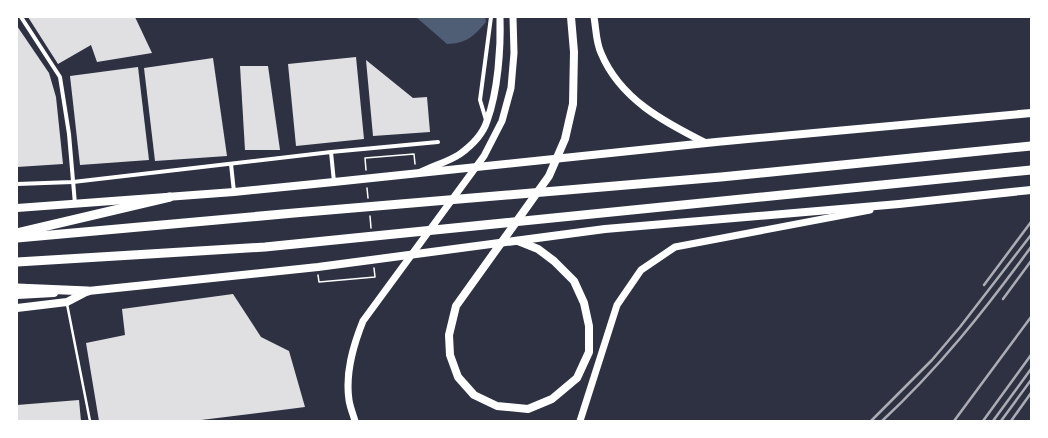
<svg xmlns="http://www.w3.org/2000/svg" width="1048" height="438" viewBox="0 0 1048 438" font-family="'Varela Round',sans-serif">
<style>
.water{fill:#4f5d75}
.building{fill:#e0e0e3}
.lines{fill:none;stroke-linecap:round;stroke-linejoin:round}
.path{stroke:#fff;stroke-width:1.5}
.service{stroke:#fff;stroke-width:2.5}
.minor{stroke:#fff;stroke-width:4}
.tertiary{stroke:#fff;stroke-width:7}
.secondary{stroke:#fff;stroke-width:8}
.trunk{stroke:#fff;stroke-width:9}
.rail{stroke:#abadb3;stroke-width:2.5}
</style>
<rect width="100%" height="100%" fill="#2d3142"/>
<path class="water" d="M 416,17 L 485,17 L 486,22 C 473,37 467,43 447,44 Z"/>
<g class="building">
<path d="M 28,17 L 135,17 L 152,53 L 97,62 L 91,45 L 58,64 Z"/>
<path d="M 17,26 L 49,73 L 56,97 L 63,164 L 17,167 Z"/>
<path d="M 356,57 L 364,139 L 296,146 L 288,64 Z"/>
<path d="M 213,58 L 227,156 L 155,161 L 144,68 Z"/>
<path d="M 366,60 L 413,98 L 427,97 L 430,132 L 373,136 Z"/>
<path d="M 240,66 L 268,66 L 280,150 L 245,150 Z"/>
<path d="M 138,67 L 149,160 L 80,165 L 70,76 Z"/>
<path d="M 233,294 L 261,337 L 289,351 L 305,407 L 193,421 L 99,421 L 86,343 L 125,335 L 122,309 Z"/>
<path d="M 79,400 L 81,421 L 17,421 L 17,405 Z"/>
</g>
<g class="lines">
<g class="path">
<path d="M 366,170 L 365,158 L 414,154 L 415,164"/>
<path d="M 367,188 L 368,198"/>
<path d="M 370,216 L 371,228"/>
<path d="M 318,275 L 319,282 L 375,277 L 374,268"/>
</g>
<path class="service" d="M 67,304 L 90,421"/>
<g class="minor">
<path d="M 21,17 L 60,77 L 69,134 L 75,204"/>
<path d="M 486,120 L 480,100 L 491,17"/>
<path d="M 331,152 L 334,182"/>
<path d="M 231,164 L 234,192"/>
<path d="M 17,184 L 73,182 L 331,152 L 438,142"/>
</g>
<g class="tertiary">
<path d="M 594,17 C 596,28 596,43 601,53 C 620,99 664,122 706,143"/>
<path d="M 421,172 C 433,166 450,161 460,154 C 471,146 483,134 487,121 C 498,91 501,48 500,17"/>
<path d="M 355,421 C 353,414 350,407 349,400 C 345,373 353,346 363,321 L 484,156 L 502,121 L 511,88 L 514,53 L 513,17"/>
<path d="M 580,421 L 617,305 L 641,270 L 675,247 L 870,210"/>
</g>
<g class="secondary">
<path d="M 17,208 L 234,192 L 334,182 L 716,142 L 1031,113"/>
<path d="M 518,241 L 538,249 L 554,261 L 574,281 L 584,303 L 589,326 L 589,352 L 577,378 L 552,399 L 528,409 L 497,406 L 474,395 L 458,377 L 450,355 L 449,335 L 456,306 L 549,176 L 565,139 L 573,104 L 574,52 L 571,17"/>
<path d="M 17,295 L 54,293"/>
<path d="M 17,308 L 67,302 L 88,291 L 318,267 L 605,229 L 899,204 L 1031,190"/>
</g>
<g class="trunk">
<path d="M 17,233 L 170,197"/>
<path d="M 17,238 L 294,213 L 721,177 L 1031,146"/>
<path d="M 17,262 L 265,247 L 1031,170"/>
<path d="M 17,288 L 88,291"/>
</g>
<g class="rail">
<path d="M 984,285 L 1031,222"/>
<path d="M 1003,299 L 1031,261"/>
<path d="M 871,421 L 932,360 L 960,327 L 1031,235"/>
<path d="M 882,421 C 939,368 985,310 1031,247"/>
<path d="M 954,421 L 1031,317"/>
<path d="M 983,421 L 1031,355"/>
<path d="M 993,421 L 1031,369"/>
<path d="M 1001,421 L 1031,380"/>
<path d="M 1011,421 L 1031,393"/>
</g>
</g>
<rect width="1048" height="438" fill="none" stroke="#ffffff" stroke-width="36"/>
</svg>
